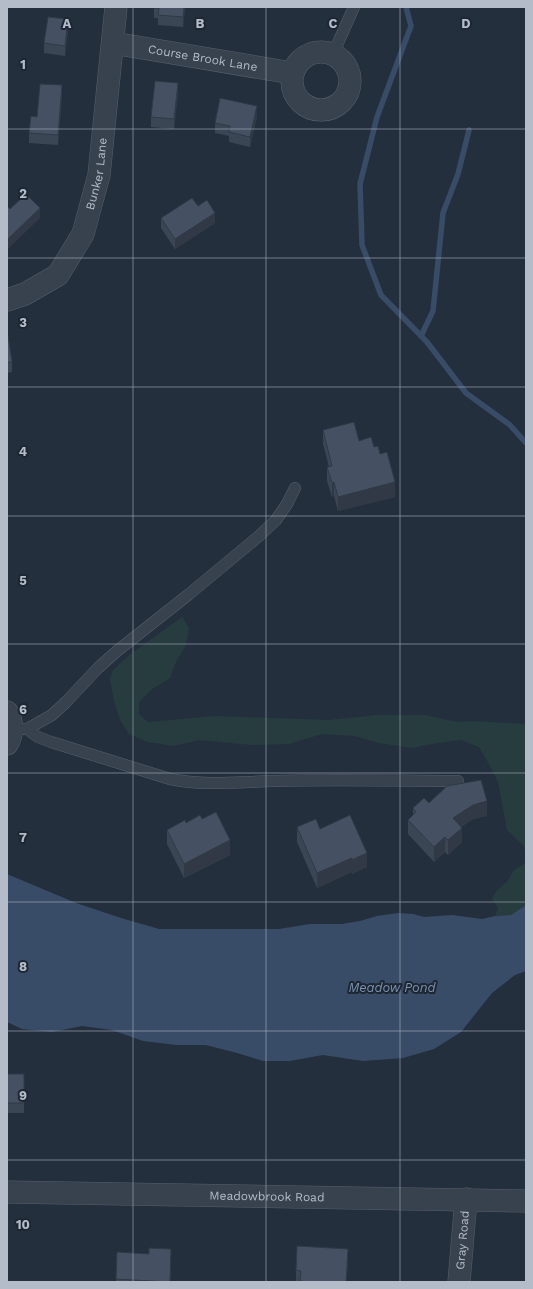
<svg xmlns="http://www.w3.org/2000/svg" width="533" height="1289" viewBox="0 0 533 1289" font-family="'Work Sans',sans-serif">
<style>
.green{fill:#263c3f}
.water{fill:#394c67}
.lines{fill:none;stroke-linecap:round;stroke-linejoin:round}
.stream{stroke:#394c67;stroke-width:5.5}
.lane-casing{stroke:#565f6c;stroke-width:12}
.street-casing{stroke:#565f6c;stroke-width:23}
.lane{stroke:#38414e;stroke-width:11}
.street{stroke:#38414e;stroke-width:22}
.wall{fill:#3b4654}
.shaded-wall{fill:#303945}
.building{fill:#455162;stroke:#303945}
.grid{fill:none;stroke:#b4bcc9;stroke-width:1;stroke-opacity:0.55}
.labels{text-anchor:middle;stroke-width:4;stroke-linejoin:round;paint-order:stroke}
.street-label{font-size:12px;fill:#b4bcc9;stroke:#1d2633}
.water-label{font-size:13px;font-style:italic;fill:#7c92b1;stroke:#1d2633}
.grid-label{font-size:13px;text-anchor:middle;font-weight:bold;fill:#b4bcc9;stroke:#1d2633;stroke-width:4;stroke-linejoin:round;paint-order:stroke}
</style>
<rect width="100%" height="100%" fill="#242f3e"/>
<g class="green">
<path d="M 182,617 L 189,628 L 186,645 L 176,662 L 170,678 L 151,690 L 139,702 L 139,714 L 148,722 L 215,716 L 329,720 L 376,715 L 425,715 L 457,722 L 474,721 L 526,724 L 526,855 L 523,845 L 507,830 L 498,782 L 489,764 L 479,747 L 461,740 L 438,743 L 411,748 L 379,743 L 354,736 L 322,734 L 289,744 L 252,745 L 199,740 L 174,746 L 147,742 L 129,734 L 120,720 L 114,701 L 110,679 L 113,670 L 133,652 Z"/>
<path d="M 526,863 L 526,905 L 511,915 L 495,916 L 498,908 L 492,899 L 497,890 L 507,882 L 514,870 Z"/>
</g>
<path class="water" d="M 7,874 L 76,903 L 121,918 L 159,929 L 279,929 L 310,924 L 342,924 L 360,921 L 377,916 L 398,913 L 413,914 L 424,917 L 452,915 L 482,919 L 495,916 L 511,915 L 526,905 L 526,971 L 515,975 L 492,993 L 461,1032 L 434,1049 L 403,1058 L 363,1061 L 323,1055 L 290,1061 L 263,1061 L 237,1053 L 206,1045 L 177,1045 L 143,1041 L 112,1030 L 82,1026 L 52,1032 L 22,1029 L 7,1022 Z"/>
<g class="lines">
<g class="stream">
<path d="M 406,7 L 411,26 L 377,117 L 360,184 L 362,245 L 381,295 L 427,342 L 466,393 L 510,425 L 526,443"/>
<path d="M 421,336 L 433,311 L 443,213 L 458,174 L 469,130"/>
</g>
<defs>
<g id="lane">
<path d="M 333,54 L 354,7"/>
<path d="M 12,729 L 27,729 L 38,737 L 51,742 L 170,779 C 206,786 236,782 273,781 C 334,779 397,781 458,781"/>
<path d="M 27,729 L 52,715 L 66,702 L 98,668 L 117,651 L 188,595 L 259,536 L 276,520 L 287,504 L 295,488"/>
</g>
<g id="street">
<path id="s1" d="M 113,43 L 292,73"/>
<circle cx="321" cy="81" r="29"/>
<path id="s2" d="M 7,300 L 25,294 L 58,275 L 83,234 L 99,175 L 116,7"/>
<path d="M 7,712 C 13,721 13,735 7,744"/>
<path id="s3" d="M 7,1192 L 526,1201"/>
<path id="s4" d="M 459,1282 L 466,1199"/>
</g>
</defs>
<use href="#lane" class="lane-casing"/>
<use href="#street" class="street-casing"/>
<use href="#lane" class="lane"/>
<use href="#street" class="street"/>
</g>
<g class="wall">
<path d="M 44,7 L 54,7 L 53,8 Z"/>
<path d="M 154,7 L 185,7 L 183,27 L 158,25 L 158,18 L 154,18 Z"/>
<path d="M 68,30 L 65,56 L 44,53 L 44,43 Z"/>
<path d="M 178,93 L 174,129 L 151,127 L 151,117 Z"/>
<path d="M 62,95 L 58,145 L 29,143 L 29,133 L 37,117 Z"/>
<path d="M 257,116 L 250,147 L 229,142 L 229,136 L 215,133 L 215,123 Z"/>
<path d="M 161,218 L 215,223 L 175,249 L 161,228 Z"/>
<path d="M 7,336 L 12,362 L 12,372 L 7,373 Z"/>
<path d="M 323,430 L 359,441 L 374,447 L 380,454 L 395,497 L 338,511 L 334,496 L 332,497 L 327,481 L 327,467 L 329,467 L 323,444 Z"/>
<path d="M 429,803 L 487,816 L 473,819 L 461,827 L 462,842 L 448,855 L 445,852 L 434,862 L 408,834 L 408,820 L 413,815 L 413,808 Z"/>
<path d="M 202,819 L 230,855 L 184,878 L 167,844 L 167,830 L 186,823 Z"/>
<path d="M 297,827 L 367,867 L 352,874 L 352,872 L 317,888 L 297,842 Z"/>
<rect x="7" y="1074" width="17" height="39"/>
<path d="M 117,1252 L 149,1254 L 171,1263 L 170,1282 L 116,1282 Z"/>
<path d="M 348,1263 L 346,1282 L 296,1282 L 296,1270 Z"/>
</g>
<g class="shaded-wall">
<path d="M 184,7 L 185,7 L 183,27 L 183,17 Z"/>
<path d="M 68,19 L 68,30 L 65,56 L 65,46 Z"/>
<path d="M 178,83 L 178,93 L 174,129 L 174,119 Z"/>
<path d="M 62,85 L 62,95 L 58,145 L 58,135 Z"/>
<path d="M 257,106 L 257,116 L 250,147 L 250,137 Z"/>
<path d="M 40,208 L 40,218 L 7,250 L 7,240 Z"/>
<path d="M 215,213 L 215,223 L 175,249 L 175,239 Z"/>
<path d="M 334,482 L 334,496 L 332,497 L 332,483 Z"/>
<path d="M 395,482 L 395,497 L 338,511 L 338,497 Z"/>
<path d="M 487,801 L 487,816 L 473,819 L 453,832 L 453,818 L 473,805 Z"/>
<path d="M 462,828 L 462,842 L 448,855 L 448,840 Z"/>
<path d="M 445,837 L 445,852 L 434,862 L 434,847 Z"/>
<path d="M 230,840 L 230,855 L 184,878 L 184,864 Z"/>
<path d="M 367,853 L 367,867 L 352,874 L 352,860 Z"/>
<path d="M 352,858 L 352,872 L 317,888 L 317,873 Z"/>
</g>
<g class="building">
<path d="M 154,7 L 184,7 L 183,17 L 158,15 L 159,8 L 154,8 Z"/>
<path d="M 48,17 L 68,19 L 65,46 L 44,43 Z"/>
<path d="M 155,81 L 178,83 L 174,119 L 151,117 Z"/>
<path d="M 40,84 L 62,85 L 58,135 L 29,133 L 31,116 L 37,117 Z"/>
<path d="M 220,98 L 257,106 L 250,137 L 229,132 L 230,126 L 215,123 Z"/>
<path d="M 26,194 L 40,208 L 7,240 L 7,206 L 10,209 Z"/>
<path d="M 192,198 L 198,206 L 207,200 L 215,213 L 175,239 L 161,218 Z"/>
<path d="M 7,336 L 8,336 L 12,362 L 7,363 Z"/>
<path d="M 354,422 L 359,441 L 371,437 L 374,447 L 378,446 L 380,454 L 387,452 L 395,482 L 338,497 L 334,482 L 332,483 L 327,467 L 332,466 L 323,430 Z"/>
<path d="M 481,780 L 487,801 L 473,805 L 453,818 L 462,828 L 448,840 L 445,837 L 434,847 L 408,820 L 416,812 L 413,808 L 424,798 L 429,803 L 447,786 Z"/>
<path d="M 216,812 L 230,840 L 184,864 L 167,830 L 185,820 L 186,823 L 200,815 L 202,819 Z"/>
<path d="M 350,815 L 367,853 L 352,860 L 352,858 L 317,873 L 297,827 L 316,819 L 320,829 Z"/>
<rect x="7" y="1074" width="17" height="29"/>
<path d="M 297,1246 L 348,1249 L 346,1282 L 311,1282 L 300,1281 L 301,1271 L 296,1270 Z"/>
<path d="M 149,1248 L 171,1249 L 170,1282 L 116,1279 L 117,1252 L 149,1254 Z"/>
</g>
<path class="grid" d="M 133,7 L 133,1282M 266,7 L 266,1282M 400,7 L 400,1282M 7,129 L 526,129M 7,258 L 526,258M 7,387 L 526,387M 7,516 L 526,516M 7,644 L 526,644M 7,773 L 526,773M 7,902 L 526,902M 7,1031 L 526,1031M 7,1160 L 526,1160"/>
<g class="labels">
<g class="street-label">
<text dy="4" stroke="none"><textPath href="#s1" startOffset="91">Course Brook Lane</textPath></text>
<text dy="4" stroke="none"><textPath href="#s2" startOffset="167">Bunker Lane</textPath></text>
<text dy="4" stroke="none"><textPath href="#s3" startOffset="260">Meadowbrook Road</textPath></text>
<text dy="4" stroke="none"><textPath href="#s4" startOffset="42">Gray Road</textPath></text>
</g>
<g class="water-label">
<text x="392" y="992">Meadow Pond</text>
</g>
</g>
<g class="grid-label">
<text x="67" y="28">A</text>
<text x="200" y="28">B</text>
<text x="333" y="28">C</text>
<text x="466" y="28">D</text>
<text x="23" y="69">1</text>
<text x="23" y="198">2</text>
<text x="23" y="327">3</text>
<text x="23" y="456">4</text>
<text x="23" y="585">5</text>
<text x="23" y="714">6</text>
<text x="23" y="842">7</text>
<text x="23" y="971">8</text>
<text x="23" y="1100">9</text>
<text x="23" y="1229">10</text>
</g>
<rect width="533" height="1289" fill="none" stroke="#b4bcc9" stroke-width="16"/>
</svg>
